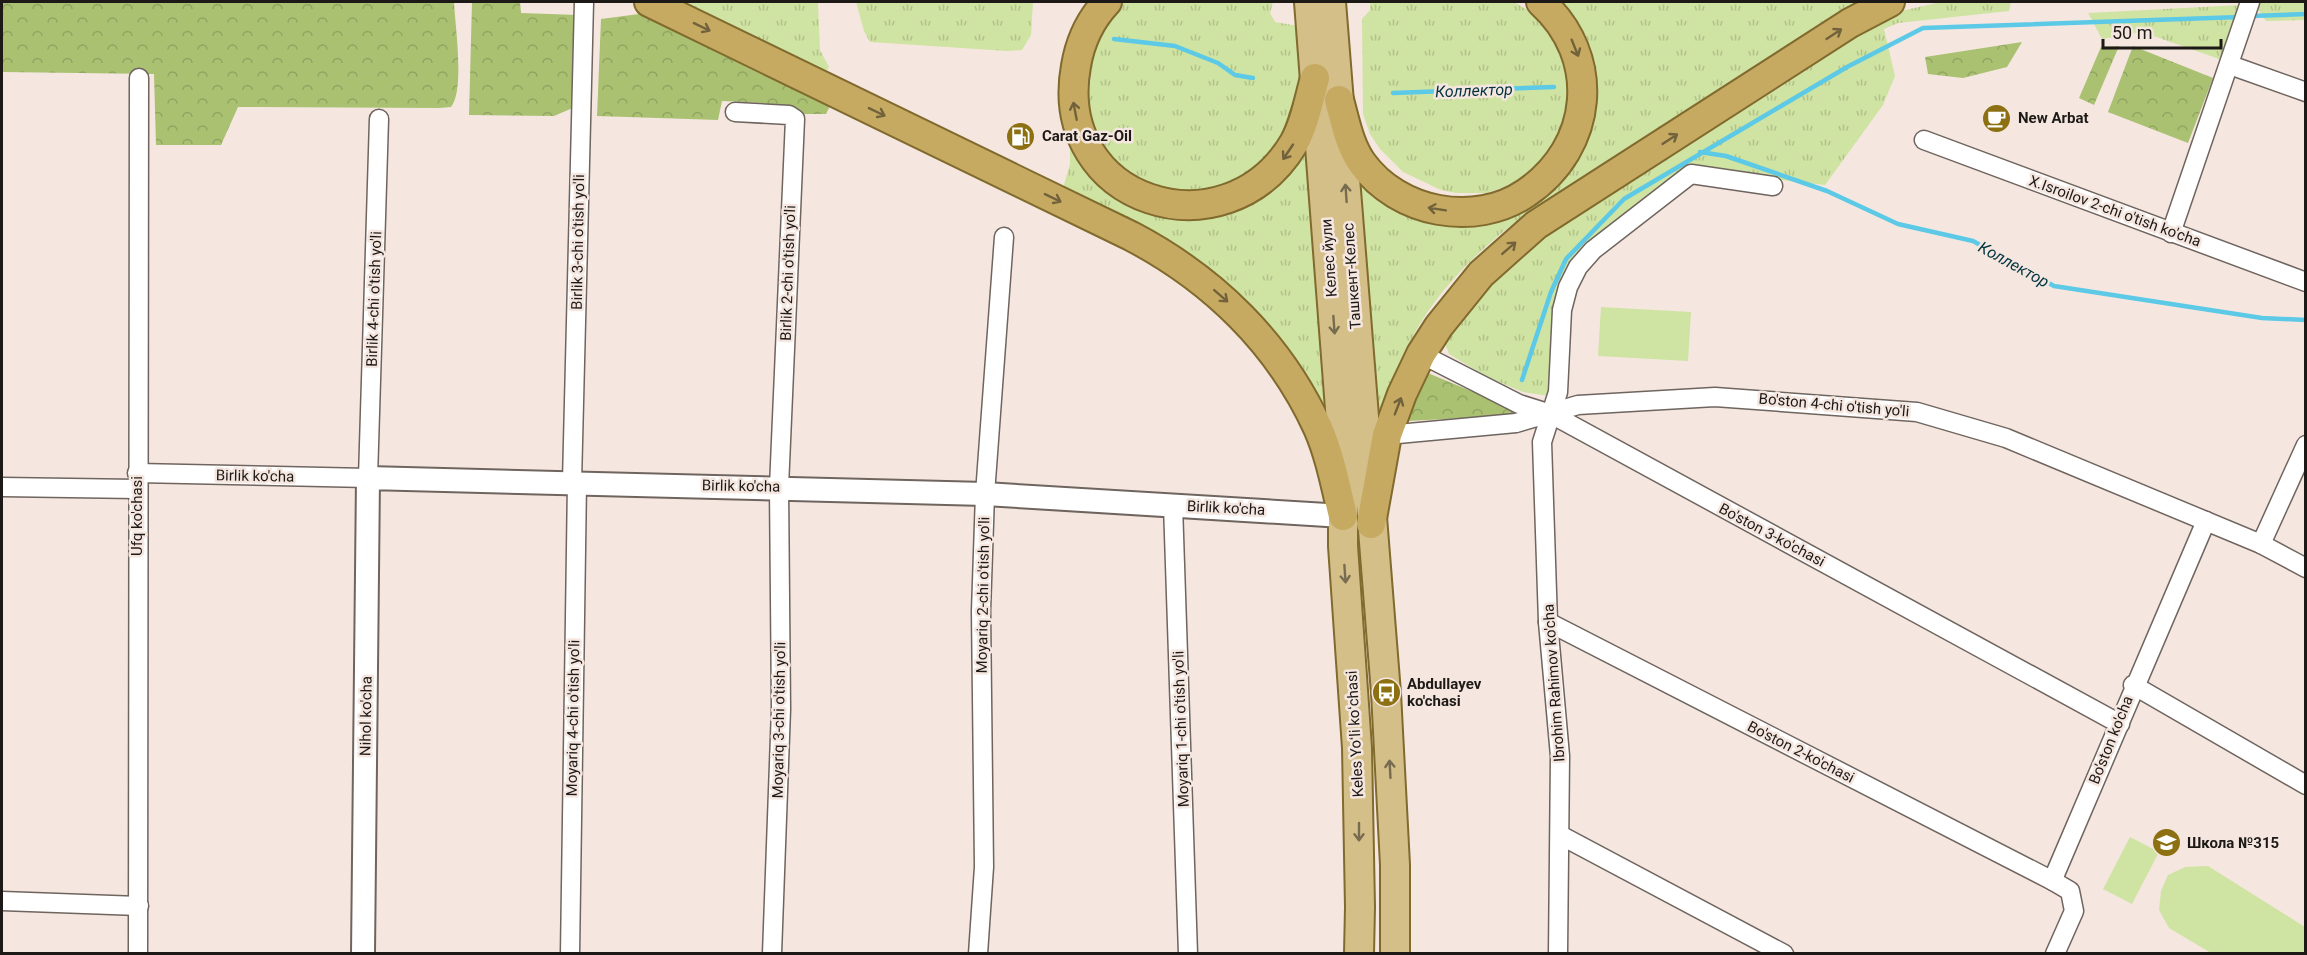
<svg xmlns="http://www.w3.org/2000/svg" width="2307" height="955" viewBox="0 0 2307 955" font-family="Roboto,sans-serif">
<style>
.grass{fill:url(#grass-tufts)}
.forest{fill:url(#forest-crowns)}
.garden{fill:#cfe3a2}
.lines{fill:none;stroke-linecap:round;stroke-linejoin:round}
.stream{stroke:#5cc9e6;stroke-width:4.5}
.minor-casing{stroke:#6f645e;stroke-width:21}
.tertiary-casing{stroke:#6f645e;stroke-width:26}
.primary-casing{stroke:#816a2e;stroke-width:32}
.trunk-casing{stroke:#816a2e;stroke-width:32}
.minor{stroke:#fff;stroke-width:18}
.tertiary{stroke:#fff;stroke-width:22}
.primary{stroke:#d4bf89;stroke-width:28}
.trunk{stroke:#c6aa62;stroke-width:28}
.oneway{stroke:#72623c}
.oneway2{stroke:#786c50}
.labels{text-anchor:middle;stroke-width:5;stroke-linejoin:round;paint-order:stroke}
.poi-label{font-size:15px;font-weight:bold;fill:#1d1916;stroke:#f5e7e0;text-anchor:start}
.street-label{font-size:15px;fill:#1d1916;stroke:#f5e7e0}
.water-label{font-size:16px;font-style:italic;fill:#00333f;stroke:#f5e7e0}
</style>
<defs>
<pattern id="grass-tufts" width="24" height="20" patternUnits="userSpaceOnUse" patternTransform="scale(1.5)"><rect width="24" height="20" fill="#cfe3a2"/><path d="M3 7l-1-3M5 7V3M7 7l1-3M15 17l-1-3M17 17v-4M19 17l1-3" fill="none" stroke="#b1c28b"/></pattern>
<pattern id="forest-crowns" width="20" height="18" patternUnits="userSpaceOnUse" patternTransform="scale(1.5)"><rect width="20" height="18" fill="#a9c171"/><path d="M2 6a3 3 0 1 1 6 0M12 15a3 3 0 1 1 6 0" fill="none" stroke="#91a561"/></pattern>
</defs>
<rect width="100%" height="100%" fill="#f5e7e0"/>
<g class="grass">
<path d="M 668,2 L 818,2 L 820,50 L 829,67 L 822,77 Z"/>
<path d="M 856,2 L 1033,2 L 1031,35 L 1022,50 L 1007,51 L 870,42 L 864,31 Z"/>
<path d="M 1121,2 L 1273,2 L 1270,13 L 1275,22 L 1298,26 L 1303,64 L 1300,99 L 1274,155 L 1240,183 L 1170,193 L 1127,172 L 1103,149 L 1096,135 L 1088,102 L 1093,54 L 1096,39 Z"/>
<path d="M 1370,2 L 1514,2 L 1541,18 L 1562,44 L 1572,109 L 1552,153 L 1516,183 L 1487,193 L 1456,193 L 1441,190 L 1403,172 L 1380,149 L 1370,134 L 1363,114 L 1362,19 L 1370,10 Z"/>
<path d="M 1561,2 L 1864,2 L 1544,201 C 1487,241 1427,294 1402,361 C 1392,388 1385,417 1377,445 L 1355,172 L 1380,197 L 1526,203 L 1594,75 L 1584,34 Z"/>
<path d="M 1941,2 L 2011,2 L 2009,11 L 1898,23 L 1884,29 L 1895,76 L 1883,105 L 1825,185 L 1691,170 L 1582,250 L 1549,396 L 1523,392 L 1487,377 L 1449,354 L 1442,336 L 1515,251 L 1883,15 Z"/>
<path d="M 2260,2 L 2305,2 L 2305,20 L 2266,21 L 2257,8 Z"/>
<path d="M 2241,5 L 2222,60 L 2142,32 L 2102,39 L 2088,13 Z"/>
<path d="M 1070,140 C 1114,219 1195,245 1271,189 C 1285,178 1297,157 1308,143 L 1329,430 L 1290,361 L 1061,195 L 1070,164 Z"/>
</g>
<g class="forest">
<path d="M 2,2 L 454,2 C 455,25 465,90 451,107 L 439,108 L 238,107 L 221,145 L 156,145 L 154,74 L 2,72 Z"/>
<path d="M 472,2 L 520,2 L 521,13 L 578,15 L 575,107 L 554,116 L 469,115 Z"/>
<path d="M 654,12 L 830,106 L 826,114 L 802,114 L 764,103 L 722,101 L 718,120 L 597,116 L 601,19 Z"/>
<path d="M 2022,42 L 2007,67 L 1963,78 L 1928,74 L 1925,57 Z"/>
<path d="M 2119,46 L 2094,105 L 2079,98 L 2101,47 Z"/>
<path d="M 2133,46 L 2213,78 L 2188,143 L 2108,112 Z"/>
<path d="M 1423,371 L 1519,411 L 1519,415 L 1408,421 L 1406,414 Z"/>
</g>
<g class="garden">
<path d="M 1601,307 L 1691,312 L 1688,361 L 1598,356 Z"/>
<path d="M 2130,837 L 2159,852 L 2132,904 L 2103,889 Z"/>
<path d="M 2208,866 L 2305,927 L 2305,953 L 2211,953 L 2169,928 L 2159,910 L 2161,891 L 2168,875 L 2185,867 Z"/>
</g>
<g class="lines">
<g class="stream">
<path d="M 2251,16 L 2306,14"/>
<path d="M 1114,39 L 1175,46 L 1218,63 L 1235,75 L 1253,78"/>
<path d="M 1393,93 L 1554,87"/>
<path d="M 1700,152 L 1726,156 L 1827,191 L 1898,224 L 1973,241 L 2054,286 L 2262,318 L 2306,320"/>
<path d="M 1522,380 L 1551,292 L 1566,259 L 1624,199 L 1847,67 L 1923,28 L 2240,17"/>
</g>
<defs>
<g id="minor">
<path d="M 2230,65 L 2306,92"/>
<path d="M 735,112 L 789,115 L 795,119 L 779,487 L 781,709 L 772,954"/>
<path d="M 1924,140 L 2306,282"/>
<path d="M 2171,233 L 2250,2"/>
<path d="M 1421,354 L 1519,404 L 1551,414 L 2120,724"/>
<path d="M 1387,435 L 1516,423 L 1578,405 L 1715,397 L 1917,412 L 2006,438 L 2261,544 L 2306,568"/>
<path d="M 137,473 L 368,478 L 379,119"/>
<path d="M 572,482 L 584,2"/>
<path d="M 2,487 L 137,489"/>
<path d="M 1173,505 L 1188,954"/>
<path d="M 2261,544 L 2306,445"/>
<path d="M 1548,622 L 2053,881"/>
<path d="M 2133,685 L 2306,785"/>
<path d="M 1560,835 L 1784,954"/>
<path d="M 2,901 L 139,906"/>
<path d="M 138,954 L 139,78"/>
<path d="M 570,954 L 577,482"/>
<path d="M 978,954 L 984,867 L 981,611 L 985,494 L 1004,237"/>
<path d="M 1558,954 L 1560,756 L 1548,622 L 1542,442 L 1558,392 L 1562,310 L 1568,287 L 1578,267 L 1593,250 L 1691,174 L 1773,186"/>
<path d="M 2055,954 L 2074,911 L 2070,891 L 2053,881 L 2056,872 L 2206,521"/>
</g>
<path id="tertiary" d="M 363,954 L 368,478 L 985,494 L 1343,516"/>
<g id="primary">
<path d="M 1309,2 L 1343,448 L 1343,546 L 1357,748 L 1360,907 L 1359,954"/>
<path d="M 1331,2 L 1386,693 L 1395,865 L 1395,954"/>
</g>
<g id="trunk">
<path d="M 649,2 L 1131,236 C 1213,279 1279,343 1318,428 C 1330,455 1336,487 1343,516"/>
<path d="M 1107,2 C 1090,20 1080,42 1076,66 C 1051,202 1225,258 1294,143 C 1305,123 1309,100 1315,78"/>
<path d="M 1339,100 C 1345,121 1349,145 1362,163 C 1398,213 1475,228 1526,193 C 1594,147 1602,57 1541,2"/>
<path d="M 1371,524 L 1387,435 L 1402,394 L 1421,354 L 1439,326 L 1481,274 L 1536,225 L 1850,23 L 1890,2"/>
</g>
</defs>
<use href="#minor" class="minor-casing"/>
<use href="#tertiary" class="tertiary-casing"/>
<use href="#primary" class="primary-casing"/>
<use href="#trunk" class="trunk-casing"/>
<use href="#minor" class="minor"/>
<use href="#tertiary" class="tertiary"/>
<use href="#primary" class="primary"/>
<use href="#trunk" class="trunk"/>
</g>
<defs><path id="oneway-shaft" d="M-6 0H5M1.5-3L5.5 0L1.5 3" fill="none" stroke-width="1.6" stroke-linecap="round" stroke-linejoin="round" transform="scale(1.5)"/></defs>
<g class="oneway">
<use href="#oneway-shaft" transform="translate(702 27) rotate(26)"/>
<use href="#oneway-shaft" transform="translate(1834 34) rotate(-33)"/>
<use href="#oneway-shaft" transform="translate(1575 48) rotate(68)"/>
<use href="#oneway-shaft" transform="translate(1075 111) rotate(-101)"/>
<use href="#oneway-shaft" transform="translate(877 112) rotate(26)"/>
<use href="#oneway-shaft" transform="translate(1670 139) rotate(-33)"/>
<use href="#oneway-shaft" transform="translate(1288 152) rotate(124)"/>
<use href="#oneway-shaft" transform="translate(1053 198) rotate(26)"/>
<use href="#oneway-shaft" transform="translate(1437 209) rotate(-171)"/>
<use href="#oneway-shaft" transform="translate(1509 248) rotate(-41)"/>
<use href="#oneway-shaft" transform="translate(1221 296) rotate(41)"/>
<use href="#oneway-shaft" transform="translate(1398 406) rotate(-69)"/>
</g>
<g class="oneway2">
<use href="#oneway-shaft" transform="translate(1346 193) rotate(-94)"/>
<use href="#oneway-shaft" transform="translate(1334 325) rotate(86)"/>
<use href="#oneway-shaft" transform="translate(1345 574) rotate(86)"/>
<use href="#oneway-shaft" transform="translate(1390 769) rotate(-93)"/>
<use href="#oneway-shaft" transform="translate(1359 832) rotate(90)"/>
</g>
<defs>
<symbol id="cafe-disc" viewBox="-11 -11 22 22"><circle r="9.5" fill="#8c7012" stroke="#f5e7e0"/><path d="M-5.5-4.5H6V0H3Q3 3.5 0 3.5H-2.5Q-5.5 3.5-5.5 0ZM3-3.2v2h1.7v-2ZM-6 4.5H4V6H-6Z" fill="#fff"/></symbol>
<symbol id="fuel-disc" viewBox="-11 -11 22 22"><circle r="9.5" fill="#8c7012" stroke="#f5e7e0"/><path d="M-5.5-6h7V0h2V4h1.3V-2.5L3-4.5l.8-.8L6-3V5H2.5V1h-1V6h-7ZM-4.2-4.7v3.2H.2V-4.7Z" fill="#fff"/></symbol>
<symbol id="bus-disc" viewBox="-11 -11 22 22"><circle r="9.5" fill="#8c7012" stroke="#f5e7e0"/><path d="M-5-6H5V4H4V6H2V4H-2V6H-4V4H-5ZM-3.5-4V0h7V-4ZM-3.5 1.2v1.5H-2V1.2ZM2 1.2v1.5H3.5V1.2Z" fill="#fff"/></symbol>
<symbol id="school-disc" viewBox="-11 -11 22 22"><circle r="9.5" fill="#8c7012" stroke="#f5e7e0"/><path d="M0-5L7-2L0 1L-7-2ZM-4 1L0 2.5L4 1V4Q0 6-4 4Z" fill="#fff"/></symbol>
</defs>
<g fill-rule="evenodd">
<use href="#cafe-disc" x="1980" y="102" width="33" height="33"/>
<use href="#fuel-disc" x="1004" y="120" width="33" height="33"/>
<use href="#bus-disc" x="1370" y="676" width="33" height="33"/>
<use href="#school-disc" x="2150" y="826" width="33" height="33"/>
</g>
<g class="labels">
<g class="poi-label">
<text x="2018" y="123">New Arbat</text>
<text x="1042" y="141">Carat Gaz-Oil</text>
<text x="1407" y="689">Abdullayev<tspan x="1407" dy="17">ko'chasi</tspan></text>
<text x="2187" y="848">Школа №315</text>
</g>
<g class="street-label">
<text transform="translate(2115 211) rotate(20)" y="5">X.Isroilov 2-chi o'tish ko'cha</text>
<text transform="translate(578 242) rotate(-89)" y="5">Birlik 3-chi o'tish yo'li</text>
<text transform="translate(1329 258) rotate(-94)" y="5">Келес йули</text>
<text transform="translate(788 273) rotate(-88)" y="5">Birlik 2-chi o'tish yo'li</text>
<text transform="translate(1352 276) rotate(-94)" y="5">Ташкент-Келес</text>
<text transform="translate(374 299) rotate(-88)" y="5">Birlik 4-chi o'tish yo'li</text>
<text transform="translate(1834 405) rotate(5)" y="5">Bo'ston 4-chi o'tish yo'li</text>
<text transform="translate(255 476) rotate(1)" y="5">Birlik ko'cha</text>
<text transform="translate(741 486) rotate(1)" y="5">Birlik ko'cha</text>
<text transform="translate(1226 508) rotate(3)" y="5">Birlik ko'cha</text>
<text transform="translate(137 516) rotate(-90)" y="5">Ufq ko'chasi</text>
<text transform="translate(1772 535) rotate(28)" y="5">Bo'ston 3-ko'chasi</text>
<text transform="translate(983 595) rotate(-89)" y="5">Moyariq 2-chi o'tish yo'li</text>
<text transform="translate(1554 683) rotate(-94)" y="5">Ibrohim Rahimov ko'cha</text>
<text transform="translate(366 716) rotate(-89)" y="5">Nihol ko'cha</text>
<text transform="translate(573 718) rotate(-89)" y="5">Moyariq 4-chi o'tish yo'li</text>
<text transform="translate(779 720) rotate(-89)" y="5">Moyariq 3-chi o'tish yo'li</text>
<text transform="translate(1181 729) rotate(-92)" y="5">Moyariq 1-chi o'tish yo'li</text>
<text transform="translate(1355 734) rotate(-93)" y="5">Keles Yoʻli koʻchasi</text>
<text transform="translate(2111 740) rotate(-68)" y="5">Bo'ston ko'cha</text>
<text transform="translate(1801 752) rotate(27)" y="5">Bo'ston 2-ko'chasi</text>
</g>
<g class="water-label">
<text transform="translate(1474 90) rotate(-2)" y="6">Коллектор</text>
<text transform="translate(2014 264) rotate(29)" y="6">Коллектор</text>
</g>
</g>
<rect width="2307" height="955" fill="none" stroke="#1d1916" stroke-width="6"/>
<path d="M2103 39v9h118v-9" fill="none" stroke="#1d1916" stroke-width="3"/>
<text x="2112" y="39" font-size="18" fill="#1d1916" stroke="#f5e7e0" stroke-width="4.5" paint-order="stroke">50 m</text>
</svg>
